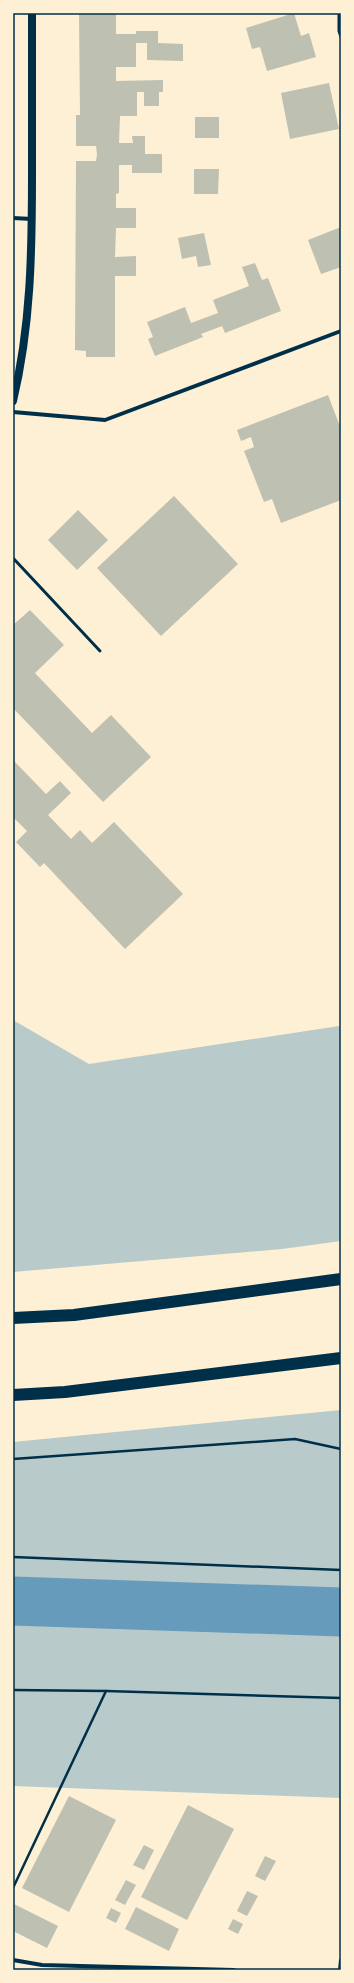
<svg xmlns="http://www.w3.org/2000/svg" width="354" height="1983" viewBox="0 0 354 1983" font-family="'Exo 2',sans-serif">
<style>
.green{fill:#b9caca}
.lines{fill:none;stroke-linecap:round;stroke-linejoin:round}
.river{stroke:#669bbc;stroke-width:49}
.building{fill:#bec0b2}
.path{stroke:#003049;stroke-width:2.5}
.service{stroke:#003049;stroke-width:3}
.minor{stroke:#003049;stroke-width:4}
.secondary{stroke:#003049;stroke-width:8}
.motorway{stroke:#003049;stroke-width:12}
.neatline{fill:none;stroke:#003049;stroke-width:1.5}
</style>
<rect width="100%" height="100%" fill="#fdf0d5"/>
<g class="green">
<path d="M 13,1020 L 89,1064 L 339,1026 L 341,1030 L 341,1241 L 282,1249 L 13,1272 Z"/>
<path d="M 341,1410 L 341,1798 L 13,1786 L 13,1442 Z"/>
</g>
<g class="lines">
<path class="river" d="M 13,1601 L 341,1612"/>
</g>
<g class="building">
<path d="M 79,13 L 116,13 L 116,34 L 136,34 L 136,31 L 158,31 L 158,43 L 183,44 L 183,61 L 147,60 L 147,43 L 136,43 L 136,67 L 116,67 L 116,81 L 163,80 L 163,92 L 159,92 L 159,106 L 144,106 L 144,92 L 137,92 L 137,116 L 120,116 L 119,143 L 133,143 L 132,136 L 145,136 L 145,154 L 162,154 L 162,173 L 132,173 L 132,165 L 119,165 L 119,193 L 116,194 L 116,208 L 136,208 L 136,228 L 116,228 L 115,257 L 136,256 L 136,276 L 115,276 L 115,357 L 86,357 L 86,351 L 75,350 L 76,161 L 96,161 L 97,154 L 96,146 L 76,146 L 76,115 L 80,115 Z"/>
<path d="M 294,13 L 301,36 L 309,33 L 316,57 L 267,71 L 260,47 L 252,49 L 246,28 Z"/>
<path d="M 329,83 L 339,129 L 290,139 L 281,93 Z"/>
<rect x="195" y="117" width="24" height="21"/>
<path d="M 194,169 L 219,169 L 218,194 L 194,194 Z"/>
<path d="M 341,227 L 341,267 L 321,274 L 308,240 Z"/>
<path d="M 204,233 L 211,265 L 198,267 L 196,256 L 182,259 L 178,238 Z"/>
<path d="M 255,263 L 262,280 L 268,278 L 281,311 L 225,333 L 222,326 L 201,334 L 203,337 L 155,356 L 148,339 L 153,337 L 147,322 L 185,307 L 191,323 L 218,313 L 213,300 L 249,286 L 242,267 Z"/>
<path d="M 328,395 L 341,429 L 341,500 L 281,523 L 272,499 L 264,502 L 244,451 L 254,447 L 251,437 L 241,441 L 237,430 Z"/>
<path d="M 174,496 L 238,564 L 161,636 L 97,568 Z"/>
<path d="M 78,510 L 108,540 L 77,570 L 48,540 Z"/>
<path d="M 30,610 L 64,645 L 35,673 L 92,733 L 111,715 L 151,757 L 103,802 L 13,708 L 13,625 Z"/>
<path d="M 13,760 L 46,794 L 60,781 L 71,793 L 48,815 L 71,839 L 80,830 L 92,843 L 114,822 L 183,894 L 125,949 L 44,863 L 40,867 L 16,842 L 27,831 L 13,817 Z"/>
<path d="M 69,1796 L 116,1820 L 69,1912 L 22,1888 Z"/>
<path d="M 188,1805 L 234,1829 L 187,1920 L 141,1897 Z"/>
<path d="M 144,1845 L 154,1850 L 144,1870 L 133,1865 Z"/>
<path d="M 265,1856 L 276,1861 L 265,1881 L 255,1876 Z"/>
<path d="M 126,1880 L 136,1885 L 125,1905 L 115,1900 Z"/>
<path d="M 247,1891 L 258,1896 L 247,1916 L 237,1911 Z"/>
<path d="M 14,1904 L 58,1926 L 47,1948 L 13,1931 Z"/>
<path d="M 136,1907 L 179,1929 L 169,1951 L 125,1929 Z"/>
<path d="M 111,1908 L 121,1913 L 116,1923 L 106,1918 Z"/>
<path d="M 233,1919 L 243,1924 L 238,1934 L 228,1929 Z"/>
</g>
<g class="lines">
<g class="path">
<path d="M 13,1459 L 295,1439 L 341,1449"/>
<path d="M 13,1557 L 341,1570"/>
<path d="M 13,1690 L 106,1691 L 341,1698"/>
<path d="M 13,1888 L 106,1691"/>
</g>
<g class="service">
<path d="M 339,13 L 339,31 L 341,37"/>
<path d="M 13,558 L 100,651"/>
</g>
<g class="minor">
<path d="M 13,218 L 32,219"/>
<path d="M 13,412 L 105,420 L 341,331"/>
<path d="M 13,1960 L 42,1965 L 234,1970"/>
<path d="M 340,1970 L 341,1960"/>
</g>
<path class="secondary" d="M 13,401 C 31,326 32,251 32,174 C 32,121 32,67 32,13"/>
<g class="motorway">
<path d="M 13,1318 L 74,1315 L 341,1279"/>
<path d="M 13,1395 L 65,1392 L 341,1358"/>
</g>
</g>
<rect width="354" height="1983" fill="none" stroke="#fdf0d5" stroke-width="28"/>
<rect x="14" y="14" width="326" height="1955" class="neatline"/>
</svg>
